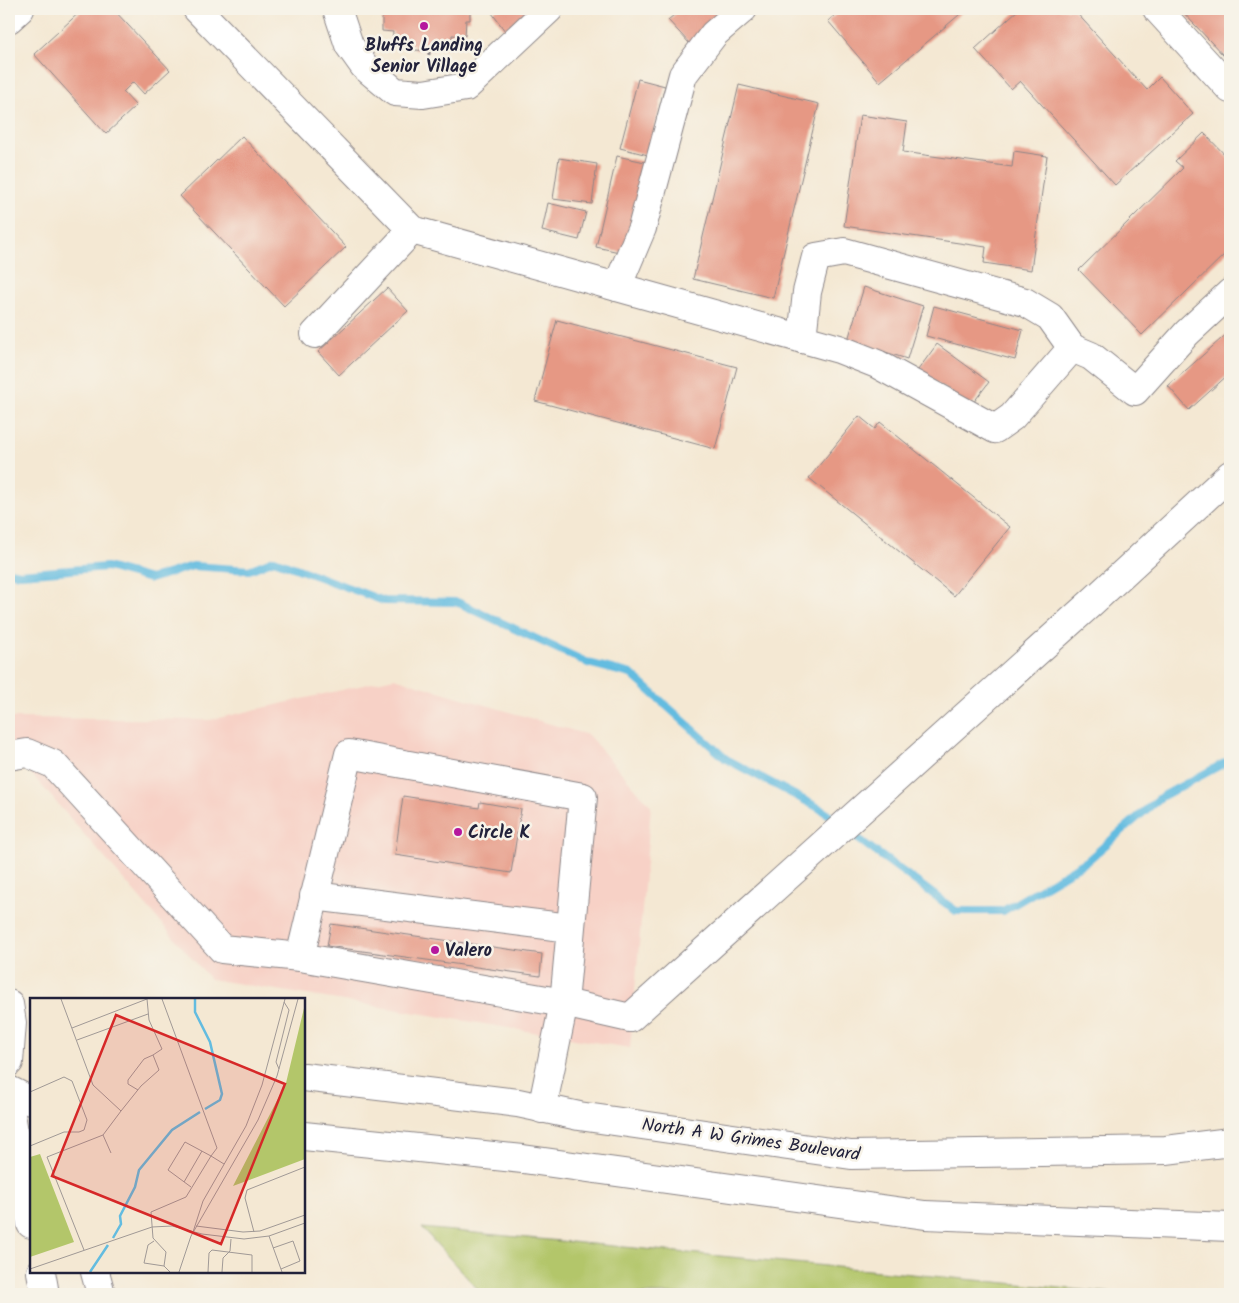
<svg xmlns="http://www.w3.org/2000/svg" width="1239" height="1303" viewBox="0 0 1239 1303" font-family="Kalam,sans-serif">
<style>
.built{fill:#f7d1c6}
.green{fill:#b3c66a;stroke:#6a7452}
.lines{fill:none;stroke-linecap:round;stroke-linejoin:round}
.stream{stroke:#63bce0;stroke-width:8}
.building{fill:#e69884}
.minor-casing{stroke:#8b8587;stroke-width:30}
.major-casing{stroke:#8b8587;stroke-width:30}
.path{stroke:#8b8587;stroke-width:3;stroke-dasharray:4 4;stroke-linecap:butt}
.minor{stroke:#fff;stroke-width:28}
.major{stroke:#fff;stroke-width:28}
.poi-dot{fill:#b5179e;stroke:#f7f3e8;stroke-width:2}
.labels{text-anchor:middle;stroke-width:5;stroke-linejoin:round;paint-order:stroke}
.poi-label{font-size:18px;font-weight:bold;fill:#22223b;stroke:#f7f3e8;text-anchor:start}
.street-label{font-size:18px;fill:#22223b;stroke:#f7f3e8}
.inset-river{fill:none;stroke:#63bce0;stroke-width:2.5}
.inset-road{fill:none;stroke:#a09996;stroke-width:1}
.view{fill:#d62828;fill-opacity:0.15;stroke:#d62828;stroke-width:2.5}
.inset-edge{fill:none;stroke:#22223b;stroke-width:2.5}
</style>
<rect width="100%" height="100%" fill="#f7f3e8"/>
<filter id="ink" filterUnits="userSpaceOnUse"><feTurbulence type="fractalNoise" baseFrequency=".02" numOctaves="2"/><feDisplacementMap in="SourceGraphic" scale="10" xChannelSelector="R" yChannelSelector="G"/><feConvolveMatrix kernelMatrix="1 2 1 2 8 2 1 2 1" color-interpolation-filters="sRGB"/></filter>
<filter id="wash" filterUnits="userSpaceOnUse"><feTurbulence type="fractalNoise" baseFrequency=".0096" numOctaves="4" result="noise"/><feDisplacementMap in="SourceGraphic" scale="20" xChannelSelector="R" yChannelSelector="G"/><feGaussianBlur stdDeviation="1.12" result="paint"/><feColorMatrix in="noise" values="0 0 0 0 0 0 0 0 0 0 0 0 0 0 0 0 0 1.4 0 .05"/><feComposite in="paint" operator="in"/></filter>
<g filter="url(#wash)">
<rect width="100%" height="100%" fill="#f4e8d3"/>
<path class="built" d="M 394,678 L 588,735 L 651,806 L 630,1048 L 210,979 L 9,748 L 9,718 L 210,720 Z"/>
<path class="green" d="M 422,1228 L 1124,1294 L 482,1294 Z"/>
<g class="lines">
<g class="stream">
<path d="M 9,572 L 20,574 L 107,567 L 150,579 L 193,566 L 249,570 L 274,560 L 384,601 L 457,602 L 588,663 L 631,674 L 726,759 L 819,808 L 829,815"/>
<path d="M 857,838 L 956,911 L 1003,911 L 1087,861 L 1161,797 L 1230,760"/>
</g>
</g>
<g id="blocks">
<g class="building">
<path d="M 83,9 L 113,9 L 170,70 L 144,94 L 133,82 L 123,92 L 136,106 L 106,134 L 34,54 Z"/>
<path d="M 378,9 L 470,9 L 470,20 L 466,20 L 465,36 L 452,35 L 452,48 L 436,48 L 436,51 L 414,50 L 414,44 L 392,43 L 393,32 L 382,31 L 382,15 L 377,14 Z"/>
<path d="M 496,9 L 529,9 L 505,31 L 492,13 Z"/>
<path d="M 681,9 L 732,9 L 690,44 L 668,20 Z"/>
<path d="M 842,9 L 966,9 L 880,82 L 828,21 Z"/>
<path d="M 1019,9 L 1073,9 L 1147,90 L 1160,77 L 1193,114 L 1115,185 L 1020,81 L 1011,89 L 975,49 Z"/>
<path d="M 1180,9 L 1230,9 L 1230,51 L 1224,56 Z"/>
<path d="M 638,79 L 665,86 L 648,155 L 620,148 Z"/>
<path d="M 739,85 L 819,104 L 773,298 L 693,279 Z"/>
<path d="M 860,115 L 907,122 L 903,152 L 1012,167 L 1014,151 L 1047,156 L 1031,270 L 984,263 L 986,247 L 844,226 Z"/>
<path d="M 1204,133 L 1230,160 L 1230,249 L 1142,335 L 1079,270 L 1183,168 L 1175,161 Z"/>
<path d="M 242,136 L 346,247 L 284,306 L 180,196 Z"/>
<path d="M 617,156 L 645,162 L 624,253 L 596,247 Z"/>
<path d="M 559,158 L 597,164 L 592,204 L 553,199 Z"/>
<path d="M 548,203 L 586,212 L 579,240 L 542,231 Z"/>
<path d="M 864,287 L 923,306 L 907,359 L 848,340 Z"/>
<path d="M 387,288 L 408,311 L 339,375 L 318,352 Z"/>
<path d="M 934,306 L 1023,330 L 1015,360 L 926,336 Z"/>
<path d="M 557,320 L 737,367 L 715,449 L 535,401 Z"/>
<path d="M 1230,331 L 1230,373 L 1189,410 L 1168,386 Z"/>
<path d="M 937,344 L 989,382 L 970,407 L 918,370 Z"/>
<path d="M 859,416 L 875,429 L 880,422 L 1010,527 L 954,596 L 809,478 Z"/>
<path d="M 403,796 L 479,808 L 480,802 L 521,809 L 511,873 L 395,855 Z"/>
<path d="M 331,924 L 542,954 L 540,976 L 327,946 Z"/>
</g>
</g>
</g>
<g filter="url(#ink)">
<use href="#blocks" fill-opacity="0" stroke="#8b8587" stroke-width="1"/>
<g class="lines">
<defs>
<g id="minor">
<path d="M 197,9 L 412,230 L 617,287 L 642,228 L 683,75 L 714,34 L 743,9"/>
<path d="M 337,9 L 349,45 L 364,66 L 395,92 L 423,94 L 466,87 L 549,9"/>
<path d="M 1157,9 L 1230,89"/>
<path d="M 9,19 L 20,9"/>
<path d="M 617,287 L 839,349 L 877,364 L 995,429 L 1012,417 L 1072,348 L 1091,356 L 1135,391 L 1187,333 L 1230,293"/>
<path d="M 315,334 L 412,230"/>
<path d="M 802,339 L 807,292 L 816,257 L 844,252 L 1025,302 L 1050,317 L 1072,348"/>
<path d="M 9,756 L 27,753 L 53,764 L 222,949 L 300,957 L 564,1003 L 583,797 L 349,754 L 300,957"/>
<path d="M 314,896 L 570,928"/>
<path d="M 542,1109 L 564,1003 L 630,1018 L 1090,604 L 1230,475"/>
</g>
<g id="major">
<path d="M 9,1004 L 12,1023 L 9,1062"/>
<path d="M 304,1077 L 518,1103 L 579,1116 L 851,1155 L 1166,1150 L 1230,1142"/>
<path d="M 9,1090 L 31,1101"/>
<path d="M 9,1104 L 31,1224"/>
<path d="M 304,1136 L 523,1159 L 925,1215 L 1230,1227"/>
<path d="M 41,1272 L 45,1294"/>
<path d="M 95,1272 L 101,1294"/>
</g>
</defs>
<use href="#minor" class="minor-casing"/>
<use href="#major" class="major-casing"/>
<path class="path" d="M 429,51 L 429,62"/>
<use href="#minor" class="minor"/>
<use href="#major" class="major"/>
</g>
</g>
<g class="poi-dot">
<circle cx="424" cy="26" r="5"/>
<circle cx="458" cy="832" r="5"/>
<circle cx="435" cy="950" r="5"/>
</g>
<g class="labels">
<g class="poi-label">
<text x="424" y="51" text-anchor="middle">Bluffs Landing<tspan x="424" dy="21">Senior Village</tspan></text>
<text x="468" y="838">Circle K</text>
<text x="445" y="956">Valero</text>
</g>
<g class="street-label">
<text transform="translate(751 1139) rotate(8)" y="6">North A W Grimes Boulevard</text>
</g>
</g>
<g transform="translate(30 998)">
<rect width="275" height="275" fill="#f4e8d3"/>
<path d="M 275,6 L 275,161 L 203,188 L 256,85 ZM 10,156 L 44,244 L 0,259 L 0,159 Z" fill="#b3c66a"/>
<path class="inset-river" d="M 165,1 L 165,14 L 180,44 L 192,96 L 190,102 L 175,111M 83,240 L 91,226 L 90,218 L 105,189 L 109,172 L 142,132 L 170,114M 60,274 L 78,247"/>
<path class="inset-road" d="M 31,1 L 63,87 L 91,113 L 73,137 L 17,159 L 54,252M 132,1 L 187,150 L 181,158 L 194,166M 42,30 L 117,1M 47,42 L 118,16M 249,71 L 246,64 L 259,12 L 254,4M 108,92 L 98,86 L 98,82 L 114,61 L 123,57M 0,94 L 34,79 L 42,83 L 57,122 L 54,132 L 49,134 L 34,134 L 0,148M 91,113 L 111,88 L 129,72 L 123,57 L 132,51 L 119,22 L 117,1M 73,137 L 81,155M 154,184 L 172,153M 166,228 L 213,234 L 230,233 L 275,217M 163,234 L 173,203 L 216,128 L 232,87 L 255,1M 224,234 L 215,200 L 217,192 L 275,169M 239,238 L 252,274M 124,243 L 118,247 L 114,265 L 134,268M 243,250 L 263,243 L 270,263 L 251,271M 0,271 L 122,229 L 142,228 L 172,236 L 214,241 L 239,238 L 275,225M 140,274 L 134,268 L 136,254 L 123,240 L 121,214 L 156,199 L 181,158 L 155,144 L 138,172 L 161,189M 149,274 L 161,238 L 228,122 L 247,78 L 268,1M 178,274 L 179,255 L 182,252 L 222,257 L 222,274M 192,274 L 193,260 L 200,253 L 201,241"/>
<path class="view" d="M 86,17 L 255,86 L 191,246 L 22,178 Z"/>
<rect width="275" height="275" class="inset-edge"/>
</g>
<rect width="1239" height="1303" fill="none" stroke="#f7f3e8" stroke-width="30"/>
</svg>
